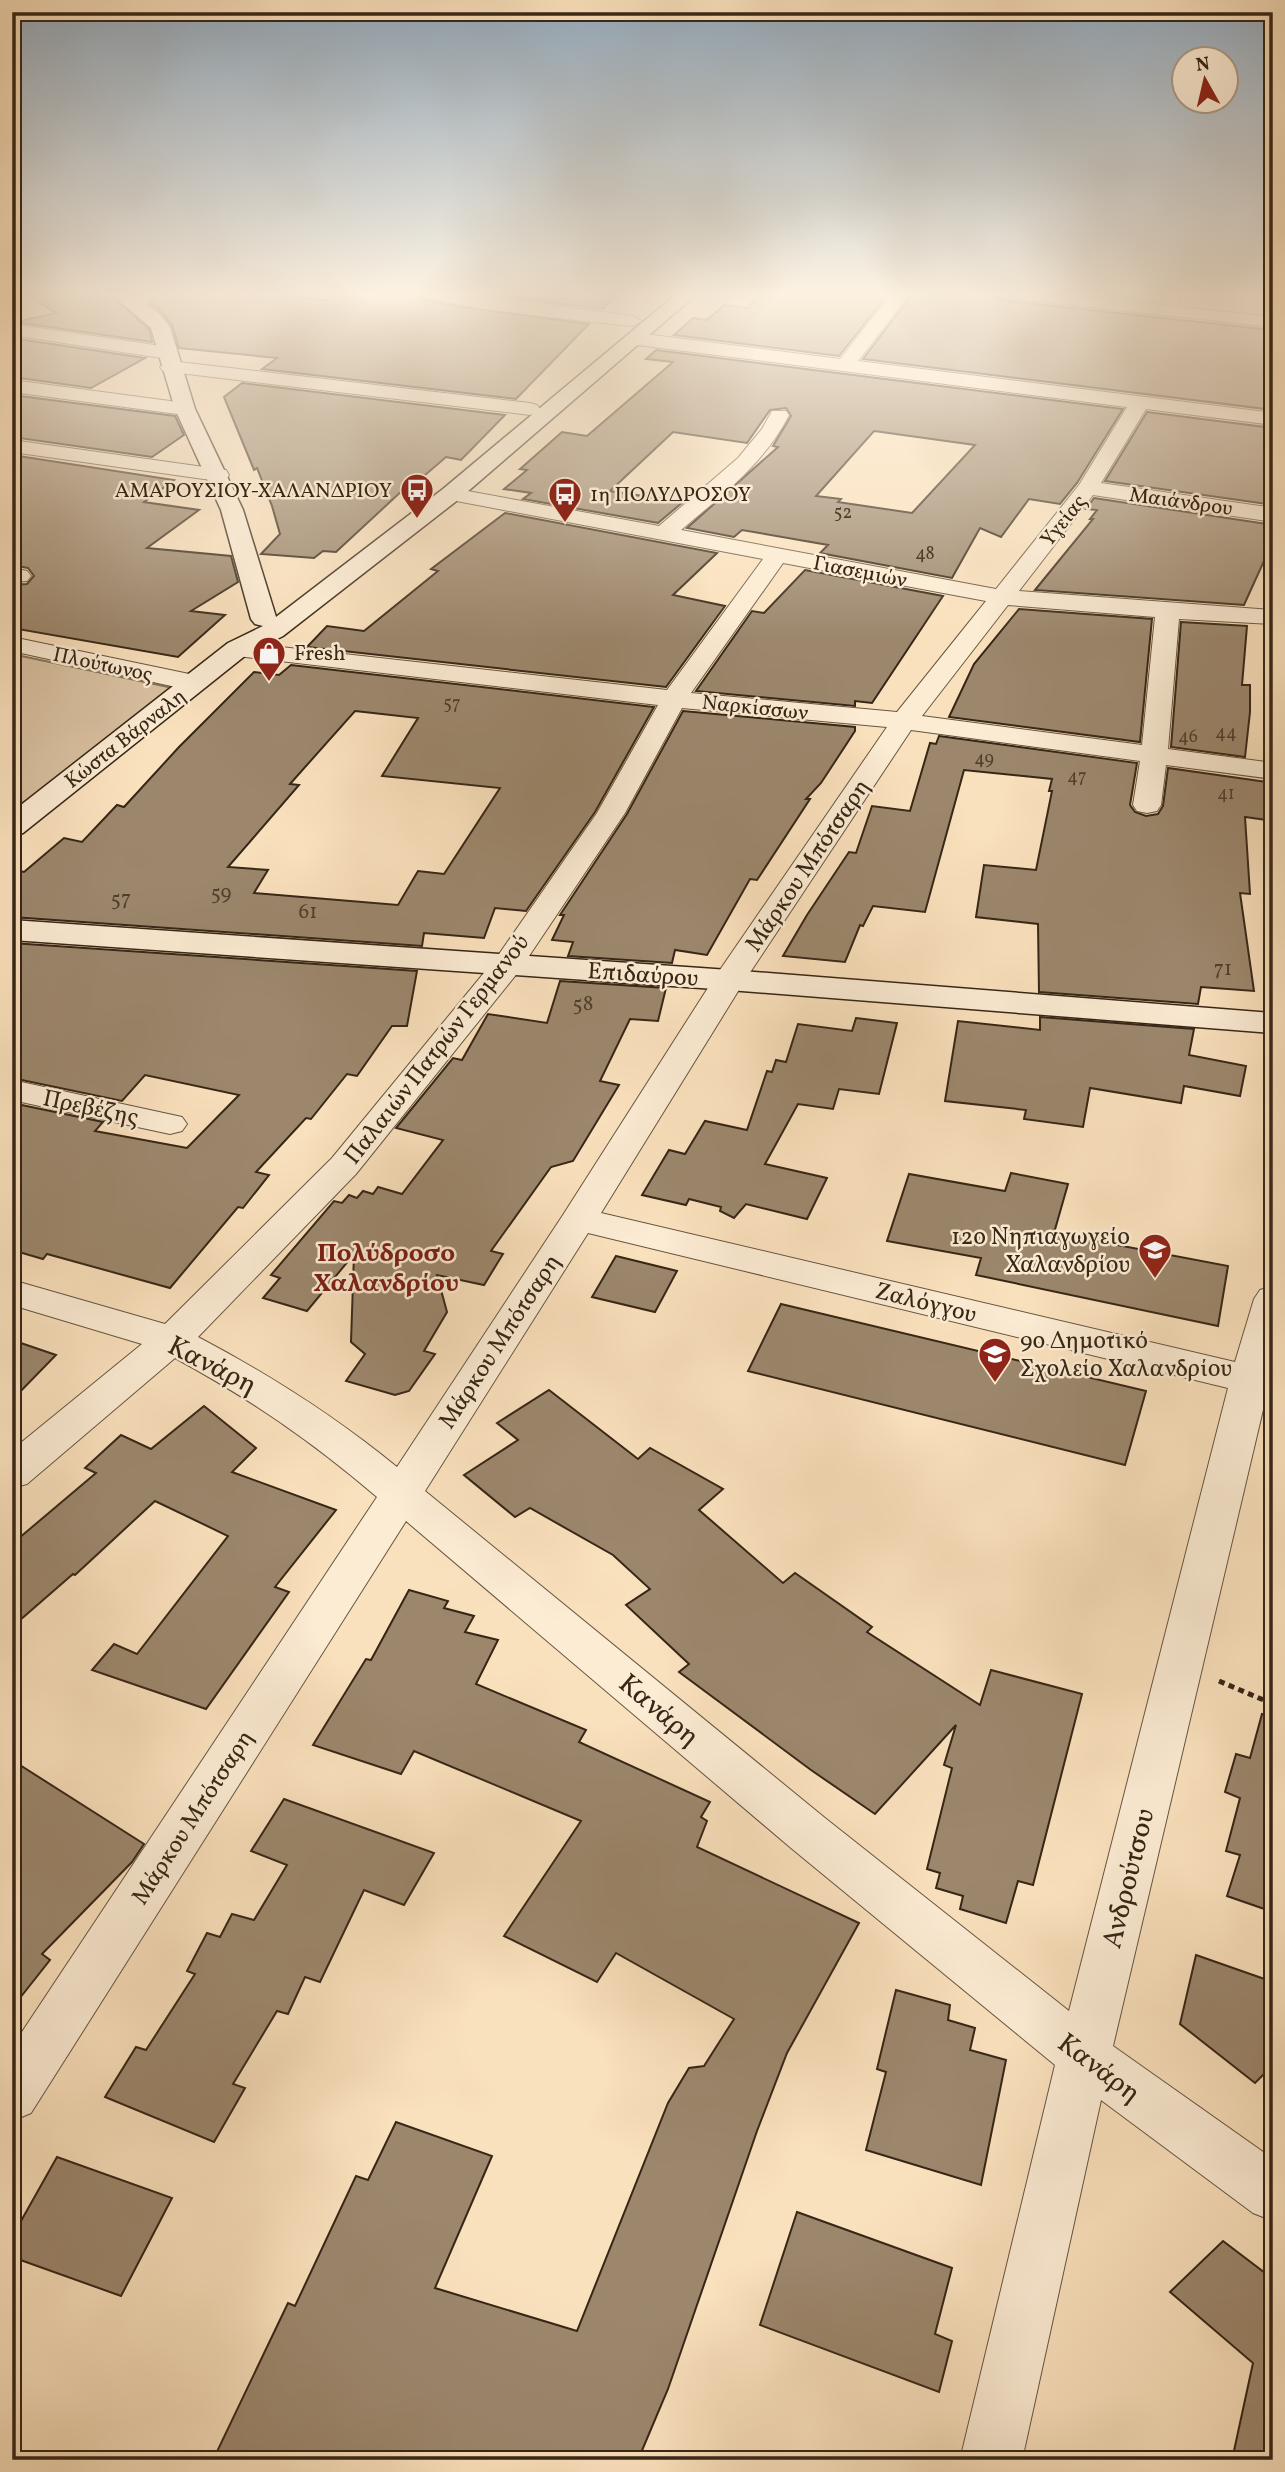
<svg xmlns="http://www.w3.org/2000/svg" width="1285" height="2472" viewBox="0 0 1285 2472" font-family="Vollkorn,serif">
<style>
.green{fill:#d9c1a1;stroke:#88745c;stroke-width:2}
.building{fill:#9c876d;stroke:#362616;stroke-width:2;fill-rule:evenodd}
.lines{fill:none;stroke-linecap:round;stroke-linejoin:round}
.lane-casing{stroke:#675540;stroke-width:3}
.street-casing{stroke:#675540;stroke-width:2}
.secondary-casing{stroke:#362616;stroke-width:3}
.path{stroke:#362616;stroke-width:5;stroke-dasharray:6 4.5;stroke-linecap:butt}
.lane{fill:#fcecd4;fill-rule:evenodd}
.street{fill:#fcecd4;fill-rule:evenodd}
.secondary{fill:#fcecd4;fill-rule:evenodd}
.labels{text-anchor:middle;stroke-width:5;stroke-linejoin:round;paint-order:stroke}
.far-number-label{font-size:18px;fill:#503e2c}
.far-poi-label{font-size:21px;fill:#362616;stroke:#fcecd4;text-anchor:start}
.far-street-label{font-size:21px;fill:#362616;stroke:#fcecd4}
.number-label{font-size:21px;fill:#503e2c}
.street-label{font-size:24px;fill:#362616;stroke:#fcecd4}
.poi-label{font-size:24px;fill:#362616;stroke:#fcecd4;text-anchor:end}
.neighbourhood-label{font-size:26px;font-weight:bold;fill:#7a1f14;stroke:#fcecd4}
.near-street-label{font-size:28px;fill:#362616;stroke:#fcecd4}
</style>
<rect width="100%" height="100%" fill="#fae1bd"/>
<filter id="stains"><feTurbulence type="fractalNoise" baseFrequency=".00286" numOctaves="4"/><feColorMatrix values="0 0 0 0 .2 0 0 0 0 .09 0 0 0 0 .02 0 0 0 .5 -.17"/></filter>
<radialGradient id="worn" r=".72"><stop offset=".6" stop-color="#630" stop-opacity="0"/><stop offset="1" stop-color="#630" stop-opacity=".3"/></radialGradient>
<path class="green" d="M 12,654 L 173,688 L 12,815 Z"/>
<g class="building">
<path d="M 23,292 L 107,292 L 149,329 L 152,342 L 15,322 L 56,313 Z"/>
<path d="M 162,292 L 233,292 L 329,300 L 334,294 L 357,296 L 357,292 L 412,292 L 425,300 L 449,305 L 589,324 L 516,399 L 262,369 L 277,358 L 179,348 L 172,325 L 161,311 L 150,303 Z"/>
<path d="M 470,292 L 619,292 L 603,309 Z"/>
<path d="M 761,292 L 890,292 L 839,356 L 674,335 L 693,318 L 707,320 L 724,305 L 748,308 Z"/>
<path d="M 914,292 L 953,292 L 992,296 L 999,300 L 1273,330 L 1273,410 L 863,359 Z"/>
<path d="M 12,338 L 145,358 L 91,388 L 12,377 Z"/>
<path d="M 656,350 L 1123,409 L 1077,483 L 1060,504 L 1029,499 L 1001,537 L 980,528 L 952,578 L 820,553 L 828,545 L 742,530 L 734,537 L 687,528 L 778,447 L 773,446 L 791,416 L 786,408 L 770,410 L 747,443 L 673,432 L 610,491 L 683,502 L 658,523 L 523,499 L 531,493 L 504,489 L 527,470 L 520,469 L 562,432 L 587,436 L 673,362 L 646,359 ZM 874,431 L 975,445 L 912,513 L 838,502 L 841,499 L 816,496 Z"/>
<path d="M 242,383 L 505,415 L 461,460 L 446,457 L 424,476 L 419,475 L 336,552 L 323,551 L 314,558 L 261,554 L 280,534 L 272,506 L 257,468 L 254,470 L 224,397 Z"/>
<path d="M 12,395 L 175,416 L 184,435 L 152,457 L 12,437 Z"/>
<path d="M 1147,412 L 1273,428 L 1273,505 L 1105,481 Z"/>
<path d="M 12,455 L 174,480 L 144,502 L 199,510 L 147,548 L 231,556 L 238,582 L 191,611 L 225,615 L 178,657 L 12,628 L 12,585 L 27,584 L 34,576 L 28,568 L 12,565 Z"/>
<path d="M 1094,498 L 1273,525 L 1273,541 L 1244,605 L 1035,590 L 1093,519 L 1090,519 L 1097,510 L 1086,509 Z"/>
<path d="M 505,513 L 717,553 L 673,595 L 725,606 L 666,687 L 307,647 L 327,626 L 364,631 L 438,571 L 431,569 Z"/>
<path d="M 805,570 L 943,596 L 872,703 L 855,701 L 855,706 L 696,691 L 752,611 L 764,613 Z"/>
<path d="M 1019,609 L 1152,619 L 1140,742 L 949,717 L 974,664 Z"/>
<path d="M 1181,622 L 1247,626 L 1242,685 L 1250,685 L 1250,712 L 1245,757 L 1171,747 Z"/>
<path d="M 291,665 L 654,707 L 595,812 L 526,911 L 495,908 L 484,938 L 424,933 L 422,946 L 12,917 L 12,869 L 24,872 L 64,838 L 82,842 L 117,805 L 124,807 L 179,747 L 254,672 L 279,675 ZM 355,711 L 418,718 L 382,776 L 500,788 L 444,874 L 418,871 L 398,905 L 254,893 L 268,870 L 228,867 L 299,785 L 290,784 Z"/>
<path d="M 683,711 L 855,727 L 855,731 L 821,783 L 806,799 L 810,799 L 757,880 L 750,879 L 707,955 L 675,950 L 672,963 L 568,956 L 573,942 L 552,940 L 564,915 L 560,915 L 627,814 Z"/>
<path d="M 939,736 L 1137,763 L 1130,805 L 1135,812 L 1146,816 L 1158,814 L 1163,806 L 1168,768 L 1273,783 L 1273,821 L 1245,817 L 1250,894 L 1240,893 L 1254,991 L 1201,987 L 1198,1004 L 1039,992 L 1038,924 L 976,917 L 984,865 L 1036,870 L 1052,791 L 1049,791 L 1052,779 L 964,770 L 925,912 L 873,906 L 863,926 L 860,925 L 845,962 L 783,956 L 807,915 L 849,852 L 856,853 L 872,806 L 910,811 L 930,743 L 936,744 Z"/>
<path d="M 12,943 L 417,971 L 407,1026 L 392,1026 L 357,1076 L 347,1074 L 311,1119 L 306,1118 L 256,1172 L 269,1175 L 243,1208 L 238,1207 L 170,1288 L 47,1254 L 43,1259 L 12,1250 L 12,1103 L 103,1122 L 95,1131 L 187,1148 L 239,1095 L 145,1075 L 122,1101 L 12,1078 Z"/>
<path d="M 560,981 L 666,988 L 658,1021 L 630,1019 L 600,1081 L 619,1085 L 573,1161 L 551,1167 L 491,1251 L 503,1254 L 484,1285 L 437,1275 L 447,1312 L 424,1351 L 435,1354 L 409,1391 L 395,1395 L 346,1381 L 365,1354 L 351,1342 L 354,1254 L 307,1311 L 263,1298 L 280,1278 L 271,1275 L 334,1201 L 342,1203 L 349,1195 L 357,1198 L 363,1191 L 373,1194 L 378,1187 L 402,1194 L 443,1140 L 396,1128 L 453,1058 L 462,1060 L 488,1014 L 547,1023 Z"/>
<path d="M 1040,1017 L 1194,1029 L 1189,1055 L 1246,1066 L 1240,1096 L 1184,1086 L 1181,1103 L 1090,1088 L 1083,1127 L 1024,1119 L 1026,1110 L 945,1101 L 958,1021 L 1040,1030 Z"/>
<path d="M 856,1018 L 897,1023 L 879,1094 L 839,1089 L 833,1109 L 798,1104 L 765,1164 L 827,1178 L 807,1219 L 746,1204 L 734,1218 L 720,1211 L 721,1207 L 689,1199 L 686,1205 L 642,1195 L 669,1150 L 685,1154 L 705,1121 L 747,1130 L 767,1071 L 772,1072 L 776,1060 L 786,1062 L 798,1024 L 852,1031 Z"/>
<path d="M 1011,1173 L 1068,1184 L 1054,1233 L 1228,1266 L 1218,1326 L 976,1275 L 981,1258 L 887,1241 L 909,1174 L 1005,1191 Z"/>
<path d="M 616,1256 L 677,1271 L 655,1312 L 592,1297 Z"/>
<path d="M 781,1304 L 1146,1391 L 1125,1465 L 748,1371 Z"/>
<path d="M 12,1340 L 56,1355 L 12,1400 Z"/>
<path d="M 549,1390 L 638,1459 L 650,1448 L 723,1489 L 699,1510 L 783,1583 L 795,1573 L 872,1627 L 867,1632 L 980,1705 L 991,1670 L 1082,1694 L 1033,1885 L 1018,1881 L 1006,1923 L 960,1909 L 963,1896 L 936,1888 L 940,1873 L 927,1869 L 952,1768 L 944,1765 L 956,1725 L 875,1814 L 811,1770 L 679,1672 L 689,1664 L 626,1605 L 650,1589 L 613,1555 L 530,1508 L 515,1517 L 464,1475 L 518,1440 L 497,1423 Z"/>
<path d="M 204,1406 L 256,1448 L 232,1472 L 336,1510 L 275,1587 L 289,1592 L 206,1709 L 92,1670 L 114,1644 L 137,1654 L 228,1536 L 155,1501 L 75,1575 L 73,1574 L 12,1627 L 12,1544 L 96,1473 L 85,1468 L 121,1435 L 151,1449 Z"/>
<path d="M 409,1590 L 448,1601 L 444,1608 L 474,1616 L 465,1632 L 498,1640 L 476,1684 L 586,1730 L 579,1742 L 710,1802 L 701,1817 L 707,1821 L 697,1847 L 859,1923 L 787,2053 L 757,2131 L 668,2389 L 638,2460 L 213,2460 L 288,2303 L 295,2306 L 356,2176 L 368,2180 L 396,2122 L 492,2156 L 435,2288 L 577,2331 L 668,2103 L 689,2068 L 704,2066 L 734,2019 L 616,1953 L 597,1982 L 504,1936 L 581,1821 L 414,1751 L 401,1774 L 313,1745 L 366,1659 L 371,1660 Z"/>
<path d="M 1262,1714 L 1273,1716 L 1273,1912 L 1227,1896 L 1240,1855 L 1226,1851 L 1240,1798 L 1225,1792 L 1236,1754 L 1250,1758 Z"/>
<path d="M 12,1760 L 144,1844 L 132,1862 L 42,1954 L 50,1960 L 12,2008 Z"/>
<path d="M 284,1799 L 434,1853 L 404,1905 L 364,1890 L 320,1982 L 305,1977 L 288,2014 L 277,2011 L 233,2084 L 245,2088 L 214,2142 L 105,2097 L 136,2047 L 146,2050 L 195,1974 L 187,1971 L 207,1933 L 220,1937 L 232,1914 L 254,1920 L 287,1865 L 251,1851 Z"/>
<path d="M 1196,1955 L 1273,1982 L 1273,2065 L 1255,2083 L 1180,2024 Z"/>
<path d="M 896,1990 L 950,2005 L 948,2020 L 975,2028 L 970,2050 L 1006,2060 L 981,2185 L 866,2150 L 886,2072 L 877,2069 Z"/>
<path d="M 57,2157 L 172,2198 L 121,2296 L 12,2257 L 12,2237 Z"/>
<path d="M 797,2212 L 952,2268 L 935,2334 L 952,2341 L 939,2392 L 760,2325 Z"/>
<path d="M 1223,2241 L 1273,2279 L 1273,2460 L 1232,2460 L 1253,2363 L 1170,2292 Z"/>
</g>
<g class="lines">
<defs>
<path id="lane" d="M 1172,292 L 1182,292 L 1176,311 L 1171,314 L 1166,311 Z"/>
<g id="street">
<path d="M 139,292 L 160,292 L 140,307 L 128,307 L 125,303 Z"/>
<path d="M 414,292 L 452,292 L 633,316 L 642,321 L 633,326 C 602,323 427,306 414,292 Z"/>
<path d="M 893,292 L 911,292 L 858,361 L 1273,413 L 1273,425 L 1146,409 L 1101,483 L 1273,508 L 1273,522 L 1093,495 L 1019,591 L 1273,610 L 1273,624 L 1179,619 L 1168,749 L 1273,763 L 1273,779 L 1166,765 L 1161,805 L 1157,811 L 1147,813 L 1137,811 L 1133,805 L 1140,761 L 911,730 L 745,980 L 601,1213 L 1235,1362 L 1254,1299 L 1260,1290 L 1273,1286 L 1273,1399 L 1266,1397 L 1113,2046 L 1273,2159 L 1273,2221 L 1253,2213 L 1101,2100 L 1022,2460 L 960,2460 L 1055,2065 L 791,1848 L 406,1521 L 31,2113 L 12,2121 L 12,2047 L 377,1497 C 311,1441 252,1400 175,1358 L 27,1484 L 12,1488 L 12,1450 L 142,1344 L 12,1305 L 12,1280 L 165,1324 L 332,1158 L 497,957 L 597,813 L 658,705 L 237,656 L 228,654 L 225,649 L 228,644 L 237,642 L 667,690 L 763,559 L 451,500 L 443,499 L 440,494 L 443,489 L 451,488 L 659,526 L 738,458 L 762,429 L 772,411 L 786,411 L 789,415 C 765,463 721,496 681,530 L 996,589 L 1079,485 L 1127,407 L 637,345 L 628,339 L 637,333 L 840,359 ZM 783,563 L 986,601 L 897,712 L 691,693 ZM 1008,605 L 1155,617 L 1142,745 L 922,716 ZM 682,708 L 887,727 L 713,980 L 563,1215 L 397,1467 C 333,1415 270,1375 198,1337 L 356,1174 L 519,971 L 625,813 ZM 588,1233 L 1228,1388 L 1069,2011 L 825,1818 L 425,1491 Z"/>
<path d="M 990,292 L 1044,292 L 1273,317 L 1273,327 L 999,297 Z"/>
<path d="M 12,324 L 168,347 L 177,353 L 168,359 L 12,335 Z"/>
<path d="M 170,361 L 530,403 L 537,405 L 540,409 L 537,413 L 530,415 L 163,371 L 160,367 Z"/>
<path d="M 12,380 L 185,403 L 192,405 L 195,409 L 192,413 L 185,415 L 12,392 Z"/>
<path d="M 12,440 L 218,469 L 226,470 L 229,475 L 226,480 L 218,481 L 12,452 Z"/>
<path d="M 12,568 L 27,571 L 31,576 L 27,581 L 12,582 Z"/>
<path d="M 12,637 L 194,675 L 203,678 L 207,683 L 203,688 L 194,691 L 12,651 Z"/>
<path d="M 12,1080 L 182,1117 L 187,1124 L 182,1131 L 170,1134 L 12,1100 Z"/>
</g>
<g id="secondary">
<path d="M 109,292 L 129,292 L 159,313 L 170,327 L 195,409 L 243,510 L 276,617 L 443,489 L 679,292 L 699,292 L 459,499 L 283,636 L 246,655 L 23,833 L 12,836 L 12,812 L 228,643 L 263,626 L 255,624 L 251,619 L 221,510 L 175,409 L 151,328 Z"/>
<path d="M 12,920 L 729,970 L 1273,1013 L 1273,1033 L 729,990 L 12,940 Z"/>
</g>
</defs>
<use href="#lane" class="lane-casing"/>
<use href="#street" class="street-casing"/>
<use href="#secondary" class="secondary-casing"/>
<path class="path" d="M 1219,1681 L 1273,1704"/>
<use href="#lane" class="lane"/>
<use href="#street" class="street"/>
<use href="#secondary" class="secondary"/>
</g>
<linearGradient id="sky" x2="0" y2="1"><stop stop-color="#94acc0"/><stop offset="0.46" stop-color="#fdf2e1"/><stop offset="1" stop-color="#fdf2e1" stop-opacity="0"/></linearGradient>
<rect width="1285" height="638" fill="url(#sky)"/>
<defs>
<symbol id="bus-pin" viewBox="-11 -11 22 30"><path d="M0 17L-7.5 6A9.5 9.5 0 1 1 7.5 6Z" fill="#8f2418" stroke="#fcecd4"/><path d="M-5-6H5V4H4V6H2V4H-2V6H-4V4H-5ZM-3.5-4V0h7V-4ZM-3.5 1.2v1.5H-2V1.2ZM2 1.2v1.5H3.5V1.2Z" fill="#fff"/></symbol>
<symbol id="shop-pin" viewBox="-11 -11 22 30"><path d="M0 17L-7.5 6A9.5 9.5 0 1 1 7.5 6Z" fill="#8f2418" stroke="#fcecd4"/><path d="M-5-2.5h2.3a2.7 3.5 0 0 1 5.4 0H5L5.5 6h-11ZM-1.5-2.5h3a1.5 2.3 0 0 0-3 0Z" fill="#fff"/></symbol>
<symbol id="school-pin" viewBox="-11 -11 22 30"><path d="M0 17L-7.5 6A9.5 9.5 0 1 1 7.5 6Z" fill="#8f2418" stroke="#fcecd4"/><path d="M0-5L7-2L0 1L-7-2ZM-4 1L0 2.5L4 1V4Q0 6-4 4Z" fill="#fff"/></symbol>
</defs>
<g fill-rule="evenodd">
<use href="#bus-pin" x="398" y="471" width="38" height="52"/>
<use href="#bus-pin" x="546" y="475" width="38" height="52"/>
<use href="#shop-pin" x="250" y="634" width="38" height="52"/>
<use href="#school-pin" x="1136" y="1231" width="38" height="52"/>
<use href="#school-pin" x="976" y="1335" width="38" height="52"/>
</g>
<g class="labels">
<g class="far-number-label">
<text x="843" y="518">52</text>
<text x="925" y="559">48</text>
<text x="452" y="709">57</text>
<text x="1226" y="738">44</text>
<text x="1188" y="742">46</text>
<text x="984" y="764">49</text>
<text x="1077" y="782">47</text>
<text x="1226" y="799">41</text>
</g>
<g class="far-poi-label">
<text x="392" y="497" text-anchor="end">ΑΜΑΡΟΥΣΙΟΥ-ΧΑΛΑΝΔΡΙΟΥ</text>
<text x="590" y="501">1η ΠΟΛΥΔΡΟΣΟΥ</text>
<text x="294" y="660">Fresh</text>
</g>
<g class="far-street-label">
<text transform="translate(1181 501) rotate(8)" y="7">Μαιάνδρου</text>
<text transform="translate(1063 520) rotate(-51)" y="7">Υγείας</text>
<text transform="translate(860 571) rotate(11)" y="7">Γιασεμιών</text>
<text transform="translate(103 664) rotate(12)" y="7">Πλούτωνος</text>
<text transform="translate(755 707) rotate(6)" y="7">Ναρκίσσων</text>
<text transform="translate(125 738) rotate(-38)" y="7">Κώστα Βάρναλη</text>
</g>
<g class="number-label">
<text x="221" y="899">59</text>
<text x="121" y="905">57</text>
<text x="308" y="918">61</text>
<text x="1223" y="975">71</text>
<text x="583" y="1010">58</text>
</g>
<g class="street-label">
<text transform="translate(807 865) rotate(-56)" y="8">Μάρκου Μπότσαρη</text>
<text transform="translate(643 974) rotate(4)" y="8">Επιδαύρου</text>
<text transform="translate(436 1049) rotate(-52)" y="8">Παλαιών Πατρών Γερμανού</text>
<text transform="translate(91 1107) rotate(12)" y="8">Πρεβέζης</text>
<text transform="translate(926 1302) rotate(14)" y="8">Ζαλόγγου</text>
<text transform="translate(499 1341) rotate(-57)" y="8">Μάρκου Μπότσαρη</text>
<text transform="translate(192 1817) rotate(-57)" y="8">Μάρκου Μπότσαρη</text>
</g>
<g class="poi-label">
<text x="1130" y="1244">12ο Νηπιαγωγείο<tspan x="1130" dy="28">Χαλανδρίου</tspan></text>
<text x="1020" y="1348" text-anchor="start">9ο Δημοτικό<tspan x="1020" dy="28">Σχολείο Χαλανδρίου</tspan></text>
</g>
<g class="neighbourhood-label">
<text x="386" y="1261">Πολύδροσο<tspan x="386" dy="30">Χαλανδρίου</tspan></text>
</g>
<g class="near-street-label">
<text transform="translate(213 1364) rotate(27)" y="10">Κανάρη</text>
<text transform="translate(660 1709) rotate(40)" y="10">Κανάρη</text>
<text transform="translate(1127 1878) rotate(-76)" y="10">Ανδρούτσου</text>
<text transform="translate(1100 2067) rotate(37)" y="10">Κανάρη</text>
</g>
</g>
<rect width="1285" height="2472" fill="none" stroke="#fae1bd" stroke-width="42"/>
<rect x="14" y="14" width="1257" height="2444" fill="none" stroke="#362616" stroke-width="3.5"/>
<rect x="21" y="21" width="1243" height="2430" fill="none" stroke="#362616" stroke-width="2"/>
<g transform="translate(1205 80) rotate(352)"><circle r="33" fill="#fcecd4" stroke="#ad9d88" stroke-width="2"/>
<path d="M0-5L12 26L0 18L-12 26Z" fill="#8f2418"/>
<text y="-10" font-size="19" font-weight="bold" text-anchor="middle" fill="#362616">N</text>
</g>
<rect width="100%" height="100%" filter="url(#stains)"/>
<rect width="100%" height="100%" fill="url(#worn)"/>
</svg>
